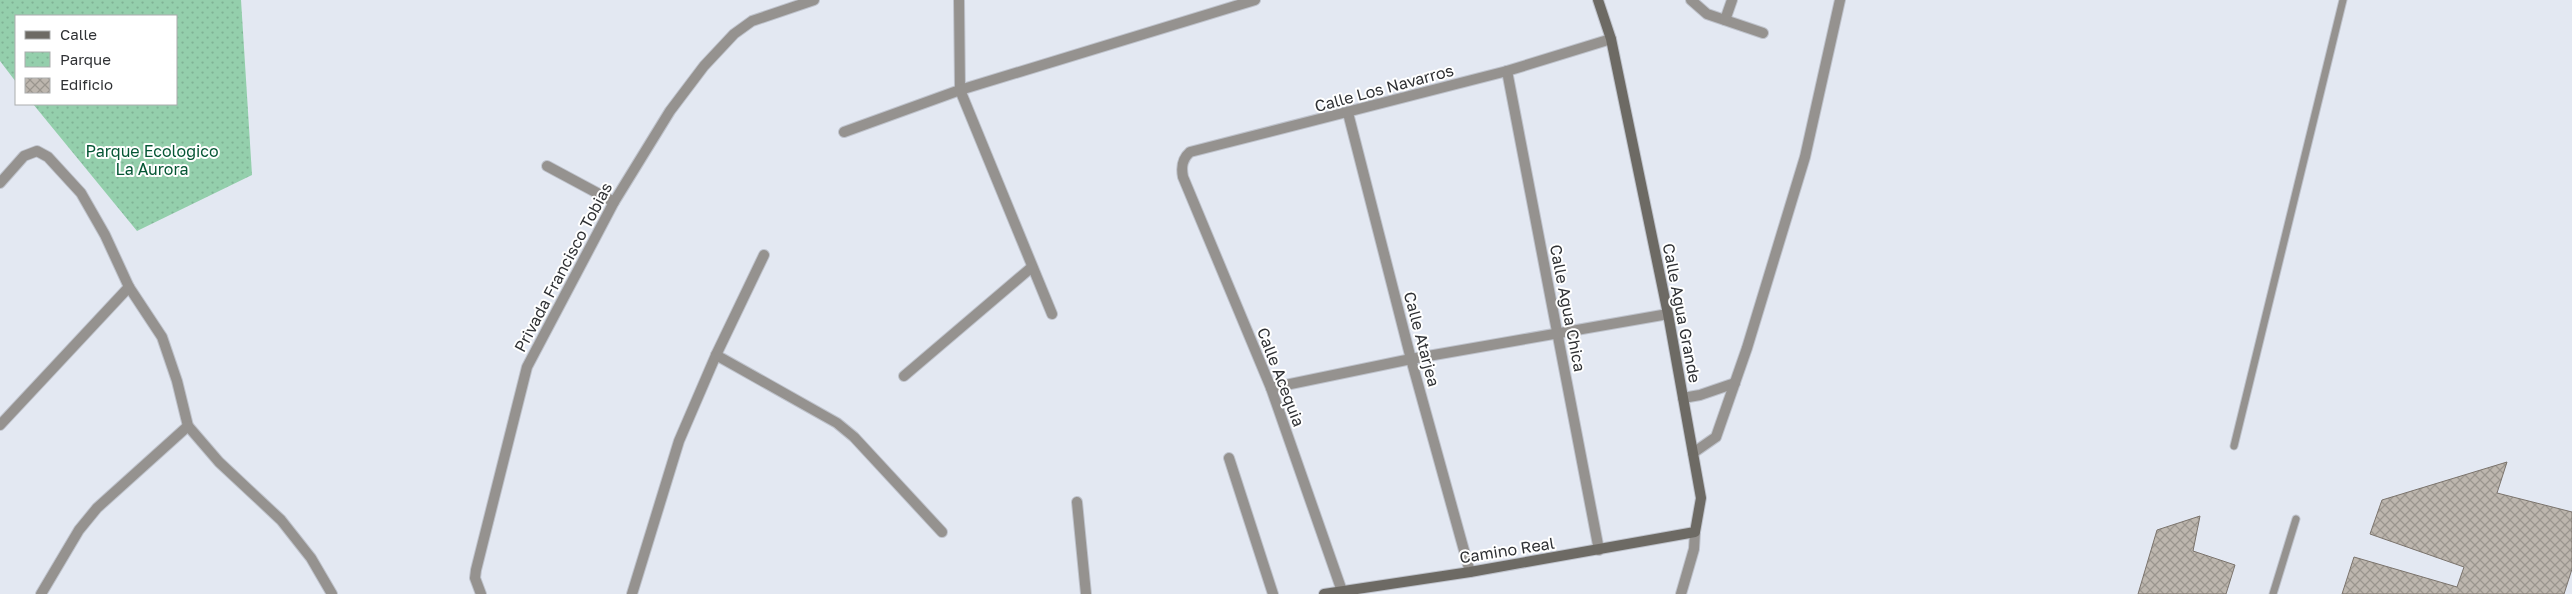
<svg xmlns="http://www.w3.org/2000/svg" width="2572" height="594" viewBox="0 0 2572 594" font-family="'Golos Text',sans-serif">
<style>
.park{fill:url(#park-dots)}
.building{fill:url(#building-cross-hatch);stroke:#7a736c}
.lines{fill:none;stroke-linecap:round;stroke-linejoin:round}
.lane-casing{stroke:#bfc3cc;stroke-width:9}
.street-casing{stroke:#bfc3cc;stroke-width:12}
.secondary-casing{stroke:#bfc3cc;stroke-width:12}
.lane{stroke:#95928f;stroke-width:7}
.street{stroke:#95928f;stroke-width:10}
.secondary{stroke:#6d6a64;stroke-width:10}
.labels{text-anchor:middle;stroke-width:4;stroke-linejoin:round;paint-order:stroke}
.street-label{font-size:16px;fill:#2f3134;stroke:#fff}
.park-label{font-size:16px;fill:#055634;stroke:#fff}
</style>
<defs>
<pattern id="park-dots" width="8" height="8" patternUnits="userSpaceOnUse" patternTransform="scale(1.25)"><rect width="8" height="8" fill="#94cfac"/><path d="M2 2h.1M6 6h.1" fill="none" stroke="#80b295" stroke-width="1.8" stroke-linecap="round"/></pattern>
<pattern id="building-cross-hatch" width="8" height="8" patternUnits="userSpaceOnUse" patternTransform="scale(1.25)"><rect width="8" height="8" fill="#bdb6ae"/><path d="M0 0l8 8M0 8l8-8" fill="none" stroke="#9a958e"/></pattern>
</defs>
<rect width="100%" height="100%" fill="#e3e8f2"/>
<path class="park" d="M 0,0 L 241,0 L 252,175 L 137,231 L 33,104 L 176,104 L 176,16 L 16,16 L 16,82 L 0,61 Z"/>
<g class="building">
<path d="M 2507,462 L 2497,493 L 2572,512 L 2572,569 L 2564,594 L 2342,594 L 2354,557 L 2457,587 L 2464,567 L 2370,534 L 2382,500 Z"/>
<path d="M 2200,516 L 2193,551 L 2235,565 L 2226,594 L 2138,594 L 2157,530 Z"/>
</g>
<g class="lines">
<defs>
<g id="lane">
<path d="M 2234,446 L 2343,0"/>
<path d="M 2273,594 L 2296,519"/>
</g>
<g id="street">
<path d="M 959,0 L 960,90 L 1052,314"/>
<path d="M 1691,0 L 1707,14 L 1763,33"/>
<path d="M 1725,20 L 1732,0"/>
<path d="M 1507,71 L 1599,550"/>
<path d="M 1348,113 L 1411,359 L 1470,572"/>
<path d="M 844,132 L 960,90 L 1255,0"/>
<path d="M 547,166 L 614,202"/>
<path d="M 0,183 L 24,156 L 37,151 L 48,157 L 81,193 L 105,235 L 129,287 L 162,337 L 177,381 L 188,426 L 219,462 L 281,520 L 311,558 L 332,594"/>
<path d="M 716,355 L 837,423 L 854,437 L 942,532"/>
<path d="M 904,376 L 1032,267"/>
<path d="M 1271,388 L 1411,359 L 1668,314"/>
<path d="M 1683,398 L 1700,395 L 1735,383"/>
<path d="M 0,425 L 129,287"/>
<path d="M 1693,453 L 1716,437 L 1747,348 L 1805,157 L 1840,0"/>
<path d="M 1229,458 L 1273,594"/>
<path d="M 1077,502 L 1086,594"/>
<path d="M 1342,591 L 1271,388 L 1183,177 C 1181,167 1182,159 1190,152 L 1507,71 L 1611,39"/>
<path d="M 41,594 L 79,530 L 97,508 L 188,426"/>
<path d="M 481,594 L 475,578 L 476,570 L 527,367 L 614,202 L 670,111 L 704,66 L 734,34 L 752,21 L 814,0"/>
<path d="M 632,594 L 679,441 L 716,355 L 764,255"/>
<path d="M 1681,594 L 1694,549 L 1695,532"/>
</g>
<path id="secondary" d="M 1324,594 L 1470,572 L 1695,532 L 1701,498 L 1668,314 L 1611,39 L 1598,0"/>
</defs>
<use href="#lane" class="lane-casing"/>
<use href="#street" class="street-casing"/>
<use href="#secondary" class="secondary-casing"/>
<use href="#lane" class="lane"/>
<use href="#street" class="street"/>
<use href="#secondary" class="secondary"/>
</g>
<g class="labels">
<g class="street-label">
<text transform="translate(1384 88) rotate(-15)" y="6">Calle Los Navarros</text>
<text transform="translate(563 267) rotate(-62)" y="6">Privada Francisco Tobias</text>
<text transform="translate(1568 308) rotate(79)" y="6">Calle Agua Chica</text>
<text transform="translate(1682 313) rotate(79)" y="6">Calle Agua Grande</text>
<text transform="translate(1422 339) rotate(75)" y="6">Calle Atarjea</text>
<text transform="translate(1281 377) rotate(69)" y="6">Calle Acequia</text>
<text transform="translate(1507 550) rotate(-9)" y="6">Camino Real</text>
</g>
<g class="park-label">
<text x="152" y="157">Parque Ecologico<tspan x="152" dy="18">La Aurora</tspan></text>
</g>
</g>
<rect x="15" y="15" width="162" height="90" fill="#ffffff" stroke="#acadae"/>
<rect x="25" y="31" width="25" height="8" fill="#6d6a64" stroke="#acadae"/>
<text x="60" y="40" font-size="15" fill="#2f3134">Calle</text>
<rect x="25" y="52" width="25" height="15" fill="url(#park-dots)" stroke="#acadae"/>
<text x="60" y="65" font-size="15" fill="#2f3134">Parque</text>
<rect x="25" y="78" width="25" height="15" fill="url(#building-cross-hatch)" stroke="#acadae"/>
<text x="60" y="90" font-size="15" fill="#2f3134">Edificio</text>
</svg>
